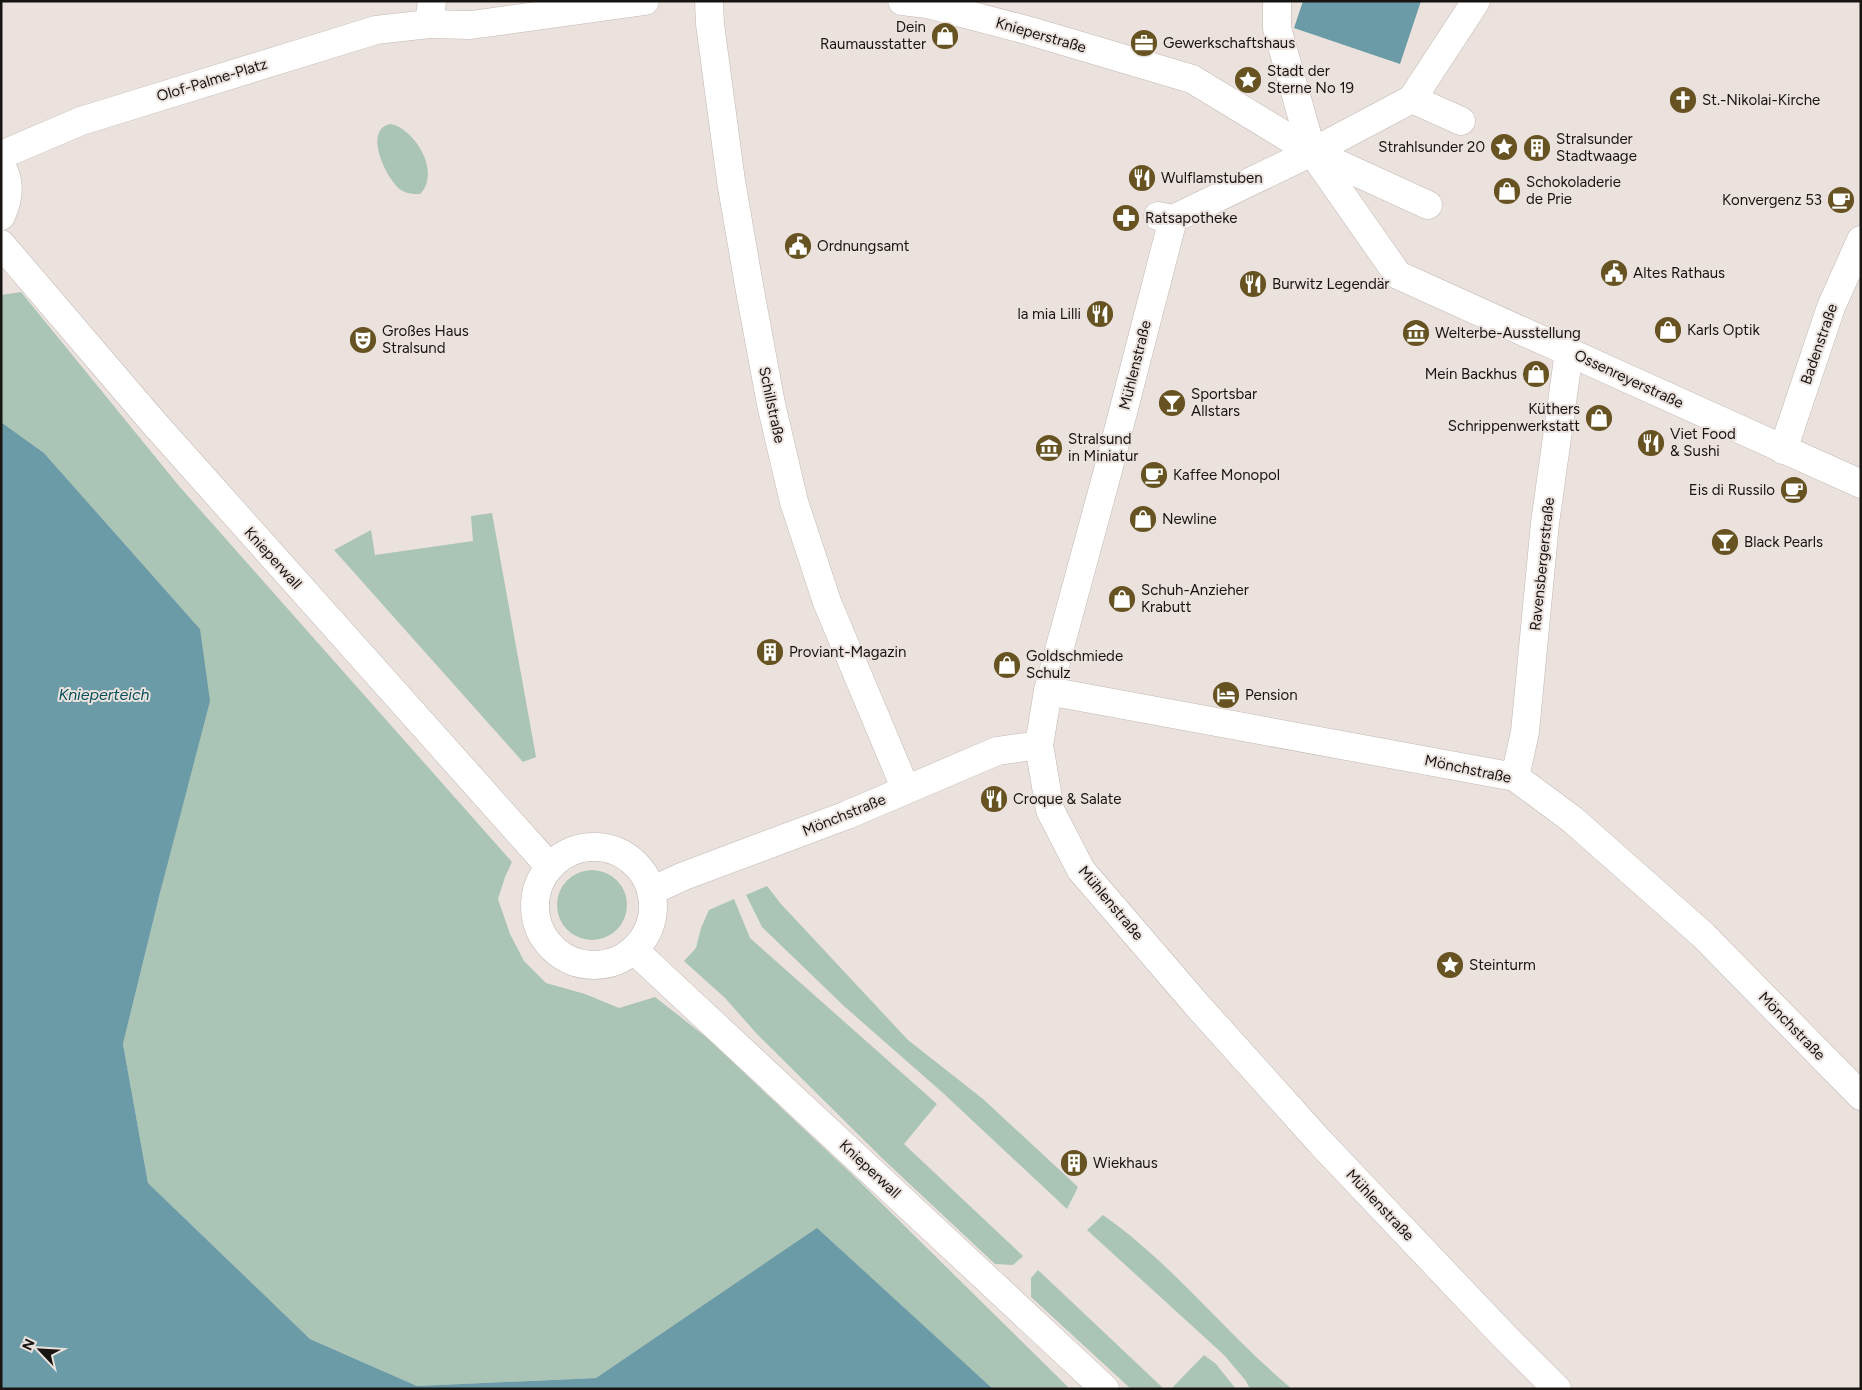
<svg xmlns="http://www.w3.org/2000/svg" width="1862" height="1390" viewBox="0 0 1862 1390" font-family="Figtree,sans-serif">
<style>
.green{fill:#aac4b5}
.water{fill:#6b9ba6}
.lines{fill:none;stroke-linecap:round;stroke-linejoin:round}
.minor-casing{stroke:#c2b8b4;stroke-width:29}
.minor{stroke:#fff;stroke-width:28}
.labels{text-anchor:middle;stroke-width:4;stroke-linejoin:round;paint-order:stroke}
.poi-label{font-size:15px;fill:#171412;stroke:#ebe2de;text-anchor:start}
.street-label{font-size:15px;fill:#171412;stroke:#ebe2de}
.water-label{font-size:16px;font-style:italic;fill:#06505d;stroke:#ebe2de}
</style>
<rect width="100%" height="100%" fill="#ebe2de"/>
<g class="green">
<path d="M 391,124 C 416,130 441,173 420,194 C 413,194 407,194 401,190 C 386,180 362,128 391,124 Z"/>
<path d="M 21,292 L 179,486 L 512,862 L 505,877 L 498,899 L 510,934 L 524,961 L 546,983 L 585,994 L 619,1008 L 655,997 L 706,1037 L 857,1179 L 1070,1389 L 993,1389 L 817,1229 L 596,1378 L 417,1386 L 310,1339 L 148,1183 L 123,1044 L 161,889 L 200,629 L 44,453 L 1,422 L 1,295 Z"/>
<path d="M 492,513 L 536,757 L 523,762 L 334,550 L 371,530 L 375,555 L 473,541 L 471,516 Z"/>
<circle cx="592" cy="905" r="35"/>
<path d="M 767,886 L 781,904 L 908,1040 L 983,1099 L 1078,1187 L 1067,1209 L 943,1093 L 845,1007 L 762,927 L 746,895 Z"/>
<path d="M 734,899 L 750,938 L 937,1104 L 904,1144 L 1023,1256 L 1013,1265 L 995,1264 L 883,1159 L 757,1034 L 725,998 L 684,961 L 696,948 L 701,928 L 709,910 Z"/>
<path d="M 1103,1215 C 1173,1264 1226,1334 1292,1389 L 1250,1389 L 1246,1381 L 1224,1355 L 1087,1230 Z"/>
<path d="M 1038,1270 L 1164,1389 L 1131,1389 L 1031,1297 L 1031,1278 Z"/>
<path d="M 1204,1355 L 1216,1364 L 1236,1389 L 1171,1389 Z"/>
</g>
<g class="water">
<path d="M 1303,1 L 1421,1 L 1400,64 L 1294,28 Z"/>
<path d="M 1,422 L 44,453 L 200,629 L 210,701 L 161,889 L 123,1044 L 148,1183 L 310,1339 L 417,1386 L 596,1378 L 817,1228 L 993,1389 L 1,1389 Z"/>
</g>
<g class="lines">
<defs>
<g id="minor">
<path d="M 709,1 L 710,24 L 731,181 L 750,291 L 771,404 L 794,502 L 827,602 L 906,790"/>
<path d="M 902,1 L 927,4 L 1030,31 L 1192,79 L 1312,152 L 1398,275 L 1861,484"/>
<path d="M 1277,1 L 1277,28 L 1312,152 L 1428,205"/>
<path d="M 429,24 L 432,1"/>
<path d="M 1412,99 L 1461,121"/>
<path d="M 1,155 L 81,121 L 376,30 L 429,24 L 471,25 L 645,1"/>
<path d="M 1,165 C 11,182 9,199 1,216"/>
<path d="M 1158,216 L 1173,219 L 1312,152 L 1412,99 L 1476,1"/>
<path d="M 1173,219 L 1107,474 L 1048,691 L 1039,745 L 1050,810 L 1081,870 L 1197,1005 L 1320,1142 L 1504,1336 L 1557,1389"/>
<path d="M 1,244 L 153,422 L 550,867"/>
<path d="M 1783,450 L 1831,307 L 1861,240"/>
<path d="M 1048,691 L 1515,777 L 1573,820 L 1703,935 L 1861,1096"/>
<path d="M 1515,777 L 1525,732 L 1545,523 L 1569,352"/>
<circle cx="594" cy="906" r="59"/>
<path d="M 651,891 L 684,876 L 847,815 L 997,751 L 1039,745"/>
<path d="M 634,950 L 1105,1389"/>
</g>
</defs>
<use href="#minor" class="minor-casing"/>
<use href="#minor" class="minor"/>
</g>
<defs>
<symbol id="shop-disc" viewBox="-11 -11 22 22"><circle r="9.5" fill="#675321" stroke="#ebe2de"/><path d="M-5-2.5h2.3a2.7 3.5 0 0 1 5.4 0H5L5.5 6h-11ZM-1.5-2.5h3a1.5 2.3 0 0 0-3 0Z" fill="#fff"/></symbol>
<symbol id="office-disc" viewBox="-11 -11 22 22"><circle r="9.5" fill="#675321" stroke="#ebe2de"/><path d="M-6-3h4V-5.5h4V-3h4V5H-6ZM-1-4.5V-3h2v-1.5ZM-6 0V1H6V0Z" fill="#fff"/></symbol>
<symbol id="sight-disc" viewBox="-11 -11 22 22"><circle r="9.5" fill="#675321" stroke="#ebe2de"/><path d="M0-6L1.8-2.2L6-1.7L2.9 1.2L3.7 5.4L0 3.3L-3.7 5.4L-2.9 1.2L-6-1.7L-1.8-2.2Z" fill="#fff"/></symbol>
<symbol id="church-disc" viewBox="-11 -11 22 22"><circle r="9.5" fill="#675321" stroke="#ebe2de"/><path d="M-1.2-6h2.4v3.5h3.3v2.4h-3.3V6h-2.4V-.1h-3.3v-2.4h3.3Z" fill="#fff"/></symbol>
<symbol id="building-disc" viewBox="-11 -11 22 22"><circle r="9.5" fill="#675321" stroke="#ebe2de"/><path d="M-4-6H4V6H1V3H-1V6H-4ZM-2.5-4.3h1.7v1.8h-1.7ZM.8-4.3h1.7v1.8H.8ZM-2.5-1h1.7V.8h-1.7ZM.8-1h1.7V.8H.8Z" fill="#fff"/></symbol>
<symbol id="restaurant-disc" viewBox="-11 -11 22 22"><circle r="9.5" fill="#675321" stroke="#ebe2de"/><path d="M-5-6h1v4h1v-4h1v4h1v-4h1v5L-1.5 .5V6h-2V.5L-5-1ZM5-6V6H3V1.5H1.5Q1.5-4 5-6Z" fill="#fff"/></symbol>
<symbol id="cafe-disc" viewBox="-11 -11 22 22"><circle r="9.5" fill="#675321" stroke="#ebe2de"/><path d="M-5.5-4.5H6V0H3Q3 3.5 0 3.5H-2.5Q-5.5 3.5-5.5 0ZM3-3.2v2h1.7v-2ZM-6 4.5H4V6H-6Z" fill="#fff"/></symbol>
<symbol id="pharmacy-disc" viewBox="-11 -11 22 22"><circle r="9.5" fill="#675321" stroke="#ebe2de"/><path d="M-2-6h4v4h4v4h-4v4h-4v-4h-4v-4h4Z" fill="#fff"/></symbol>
<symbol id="civic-disc" viewBox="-11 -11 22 22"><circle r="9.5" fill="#675321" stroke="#ebe2de"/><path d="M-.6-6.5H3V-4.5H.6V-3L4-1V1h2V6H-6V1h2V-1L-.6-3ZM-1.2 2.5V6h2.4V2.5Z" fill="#fff"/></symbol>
<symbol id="museum-disc" viewBox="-11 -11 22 22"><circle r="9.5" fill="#675321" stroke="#ebe2de"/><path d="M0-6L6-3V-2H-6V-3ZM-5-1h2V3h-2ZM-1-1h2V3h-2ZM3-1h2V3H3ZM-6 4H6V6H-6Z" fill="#fff"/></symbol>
<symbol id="theatre-disc" viewBox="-11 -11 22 22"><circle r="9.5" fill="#675321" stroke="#ebe2de"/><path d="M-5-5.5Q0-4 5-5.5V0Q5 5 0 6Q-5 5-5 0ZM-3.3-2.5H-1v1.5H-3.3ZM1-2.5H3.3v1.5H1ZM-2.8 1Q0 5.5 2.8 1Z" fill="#fff"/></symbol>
<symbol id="bar-disc" viewBox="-11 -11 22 22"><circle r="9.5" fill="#675321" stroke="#ebe2de"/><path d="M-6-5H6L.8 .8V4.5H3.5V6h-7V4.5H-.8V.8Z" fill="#fff"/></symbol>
<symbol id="hotel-disc" viewBox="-11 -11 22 22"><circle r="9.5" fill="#675321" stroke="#ebe2de"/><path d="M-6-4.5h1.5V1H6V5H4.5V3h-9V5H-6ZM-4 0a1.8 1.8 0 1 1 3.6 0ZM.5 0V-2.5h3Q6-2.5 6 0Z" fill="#fff"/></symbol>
</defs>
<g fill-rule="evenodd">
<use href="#shop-disc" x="929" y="20" width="32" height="32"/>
<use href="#office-disc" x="1128" y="27" width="32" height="32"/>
<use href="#sight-disc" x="1232" y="64" width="32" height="32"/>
<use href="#church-disc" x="1667" y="84" width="32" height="32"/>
<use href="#sight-disc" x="1488" y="131" width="32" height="32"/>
<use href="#building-disc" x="1521" y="132" width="32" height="32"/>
<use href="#restaurant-disc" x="1126" y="162" width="32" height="32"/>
<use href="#shop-disc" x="1491" y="175" width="32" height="32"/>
<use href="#cafe-disc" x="1825" y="184" width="32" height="32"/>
<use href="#pharmacy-disc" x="1110" y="202" width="32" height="32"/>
<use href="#civic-disc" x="782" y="230" width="32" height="32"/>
<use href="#civic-disc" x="1598" y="257" width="32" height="32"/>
<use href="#restaurant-disc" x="1237" y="268" width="32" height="32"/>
<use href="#restaurant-disc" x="1084" y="298" width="32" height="32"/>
<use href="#shop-disc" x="1652" y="314" width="32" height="32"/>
<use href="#museum-disc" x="1400" y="317" width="32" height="32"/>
<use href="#theatre-disc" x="347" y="324" width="32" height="32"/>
<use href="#shop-disc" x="1520" y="358" width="32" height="32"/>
<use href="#bar-disc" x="1156" y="387" width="32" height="32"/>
<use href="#shop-disc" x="1583" y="402" width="32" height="32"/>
<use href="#restaurant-disc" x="1635" y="427" width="32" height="32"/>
<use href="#museum-disc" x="1033" y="432" width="32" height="32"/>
<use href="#cafe-disc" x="1138" y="459" width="32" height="32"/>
<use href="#cafe-disc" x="1778" y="474" width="32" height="32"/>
<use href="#shop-disc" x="1127" y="503" width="32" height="32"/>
<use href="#bar-disc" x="1709" y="526" width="32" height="32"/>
<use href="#shop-disc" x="1106" y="583" width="32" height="32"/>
<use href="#building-disc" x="754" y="636" width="32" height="32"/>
<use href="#shop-disc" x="991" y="649" width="32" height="32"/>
<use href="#hotel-disc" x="1210" y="679" width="32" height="32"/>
<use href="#restaurant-disc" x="978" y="783" width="32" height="32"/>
<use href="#sight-disc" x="1434" y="949" width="32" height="32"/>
<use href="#building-disc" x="1058" y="1147" width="32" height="32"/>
</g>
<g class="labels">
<g class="poi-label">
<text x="926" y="32" text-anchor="end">Dein<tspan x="926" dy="17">Raumausstatter</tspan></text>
<text x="1163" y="48">Gewerkschaftshaus</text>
<text x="1267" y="76">Stadt der<tspan x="1267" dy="17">Sterne No 19</tspan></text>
<text x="1702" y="105">St.-Nikolai-Kirche</text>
<text x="1556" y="144">Stralsunder<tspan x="1556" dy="17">Stadtwaage</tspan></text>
<text x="1485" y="152" text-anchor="end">Strahlsunder 20</text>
<text x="1161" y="183">Wulflamstuben</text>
<text x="1526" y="187">Schokoladerie<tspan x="1526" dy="17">de Prie</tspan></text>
<text x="1822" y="205" text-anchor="end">Konvergenz 53</text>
<text x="1145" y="223">Ratsapotheke</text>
<text x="817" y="251">Ordnungsamt</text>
<text x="1633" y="278">Altes Rathaus</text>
<text x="1272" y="289">Burwitz Legendär</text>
<text x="1081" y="319" text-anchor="end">la mia Lilli</text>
<text x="1687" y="335">Karls Optik</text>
<text x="382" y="336">Großes Haus<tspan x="382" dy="17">Stralsund</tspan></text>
<text x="1435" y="338">Welterbe-Ausstellung</text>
<text x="1517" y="379" text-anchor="end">Mein Backhus</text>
<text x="1191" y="399">Sportsbar<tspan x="1191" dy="17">Allstars</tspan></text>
<text x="1580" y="414" text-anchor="end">Küthers<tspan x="1580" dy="17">Schrippenwerkstatt</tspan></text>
<text x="1670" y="439">Viet Food<tspan x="1670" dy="17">&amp; Sushi</tspan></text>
<text x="1068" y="444">Stralsund<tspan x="1068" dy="17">in Miniatur</tspan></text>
<text x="1173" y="480">Kaffee Monopol</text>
<text x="1775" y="495" text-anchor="end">Eis di Russilo</text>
<text x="1162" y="524">Newline</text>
<text x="1744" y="547">Black Pearls</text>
<text x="1141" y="595">Schuh-Anzieher<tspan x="1141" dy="17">Krabutt</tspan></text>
<text x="789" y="657">Proviant-Magazin</text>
<text x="1026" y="661">Goldschmiede<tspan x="1026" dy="17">Schulz</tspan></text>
<text x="1245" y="700">Pension</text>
<text x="1013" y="804">Croque &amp; Salate</text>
<text x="1469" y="970">Steinturm</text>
<text x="1093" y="1168">Wiekhaus</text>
</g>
<g class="street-label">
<text transform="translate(1041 35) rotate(16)" y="5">Knieperstraße</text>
<text transform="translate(212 80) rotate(-17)" y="5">Olof-Palme-Platz</text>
<text transform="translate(1819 344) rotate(-71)" y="5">Badenstraße</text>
<text transform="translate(1135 365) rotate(-76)" y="5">Mühlenstraße</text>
<text transform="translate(1629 379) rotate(25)" y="5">Ossenreyerstraße</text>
<text transform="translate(772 405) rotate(78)" y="5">Schillstraße</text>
<text transform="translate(273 558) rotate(48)" y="5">Knieperwall</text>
<text transform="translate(1542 564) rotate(-84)" y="5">Ravensbergerstraße</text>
<text transform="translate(1468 769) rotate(12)" y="5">Mönchstraße</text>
<text transform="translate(844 815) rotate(-22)" y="5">Mönchstraße</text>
<text transform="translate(1111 903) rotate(50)" y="5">Mühlenstraße</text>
<text transform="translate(1792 1026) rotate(46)" y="5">Mönchstraße</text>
<text transform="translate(870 1169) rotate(43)" y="5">Knieperwall</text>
<text transform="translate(1380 1205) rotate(47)" y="5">Mühlenstraße</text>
</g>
<g class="water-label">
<text x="104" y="700">Knieperteich</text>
</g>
</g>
<rect width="1862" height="1390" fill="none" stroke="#171412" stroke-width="5"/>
<g transform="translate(40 1350) rotate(295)" stroke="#ebe2de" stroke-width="4" paint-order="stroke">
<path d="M0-4L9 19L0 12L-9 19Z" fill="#171412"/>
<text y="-8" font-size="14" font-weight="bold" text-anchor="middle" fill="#171412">N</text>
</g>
</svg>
